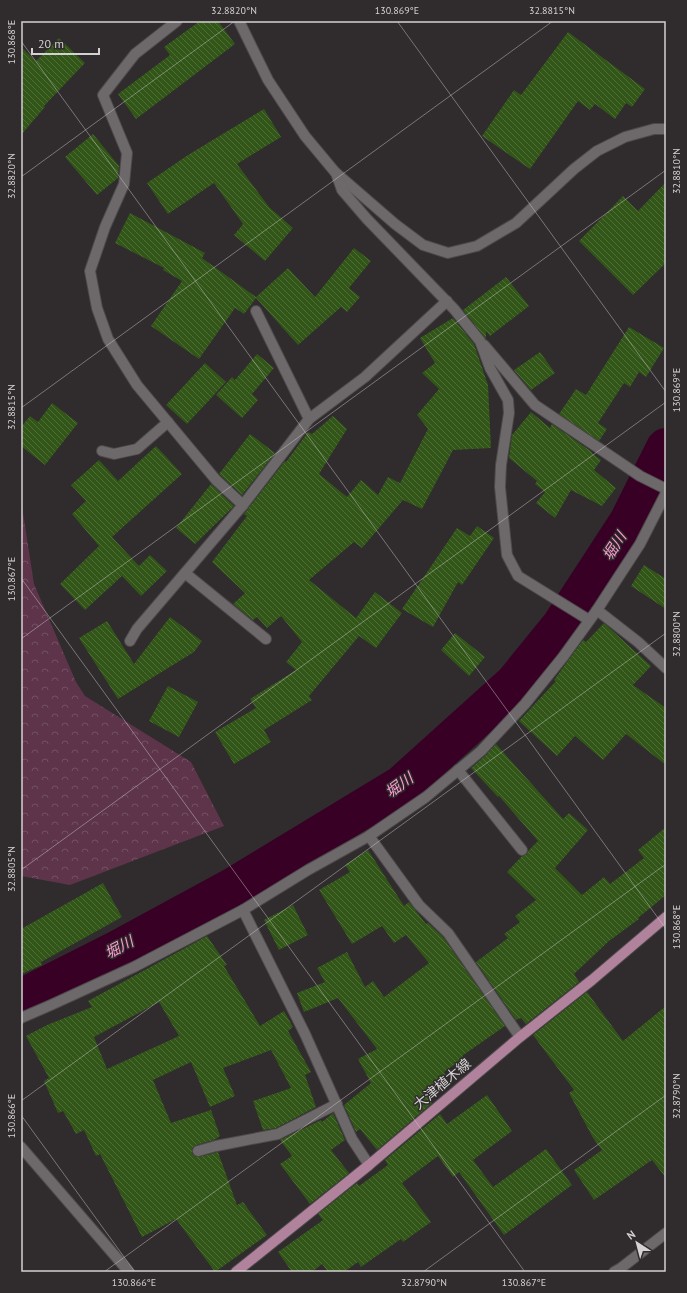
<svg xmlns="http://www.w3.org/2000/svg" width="687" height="1293" font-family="'PT Sans','Noto Sans JP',sans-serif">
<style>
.forest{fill:url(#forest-crowns)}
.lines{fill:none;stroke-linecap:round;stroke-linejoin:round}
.river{stroke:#370024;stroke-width:40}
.building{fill:url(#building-back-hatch);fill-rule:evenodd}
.minor-casing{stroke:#4d494b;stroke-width:12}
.major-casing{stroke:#4d494b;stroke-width:12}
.minor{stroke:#6d686a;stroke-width:10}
.major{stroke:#b1829b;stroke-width:10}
.ticks{fill:none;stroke:#d4d1d2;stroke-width:1;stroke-opacity:0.45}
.labels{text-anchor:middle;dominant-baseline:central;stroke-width:3;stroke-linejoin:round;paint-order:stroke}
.street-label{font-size:14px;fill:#d4d1d2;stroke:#302b2d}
.water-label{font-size:15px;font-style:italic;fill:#fc9cd0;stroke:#302b2d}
.neatline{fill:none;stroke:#d4d1d2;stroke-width:1.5}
.ticks-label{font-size:10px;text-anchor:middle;fill:#d4d1d2}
</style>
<defs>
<pattern id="forest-crowns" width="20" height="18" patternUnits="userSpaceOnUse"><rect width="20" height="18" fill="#5d344a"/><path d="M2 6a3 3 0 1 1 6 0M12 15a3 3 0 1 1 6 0" fill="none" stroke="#735063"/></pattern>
<pattern id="building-back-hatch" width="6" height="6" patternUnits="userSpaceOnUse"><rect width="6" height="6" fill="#315618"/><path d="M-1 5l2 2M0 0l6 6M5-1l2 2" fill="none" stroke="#4e6d39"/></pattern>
</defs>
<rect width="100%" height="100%" fill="#302b2d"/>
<polygon class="forest" points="21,500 34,584 76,682 85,696 191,762 224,826 70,885 21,876"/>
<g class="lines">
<polyline class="river" points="21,999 118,950 234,887 402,785 515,683 562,625 629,522 666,448"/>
</g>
<g class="building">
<polygon points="200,21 218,21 235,44 136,119 118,94 170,55 164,47"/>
<polygon points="568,32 645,89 632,107 626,103 615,119 595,104 590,110 578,101 530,169 482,136 514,90 521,95"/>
<polygon points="59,38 85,63 44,106 45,107 21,135 21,47 36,61"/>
<polygon points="264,109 281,137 237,164 269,207 293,228 265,261 234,235 243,224 214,183 168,214 147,183 188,155"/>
<polygon points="93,134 119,166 118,178 97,195 65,157"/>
<polygon points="666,182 666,263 633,295 579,241 623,196 638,211"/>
<polygon points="130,213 205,253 202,258 256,297 288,268 315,297 354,248 371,261 349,288 360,297 347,312 341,307 298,345 256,298 244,314 235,308 199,359 151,326 182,281 163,270 164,268 115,243"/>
<polygon points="506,277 529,306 490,336 486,331 486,339 463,310"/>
<polygon points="453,318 474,344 488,385 491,448 453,450 422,509 403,500 362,548 354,542 309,580 356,618 375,592 402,613 376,648 359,636 309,696 312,700 264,730 271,742 234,764 215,732 256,708 250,699 296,670 286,662 302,642 281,616 267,628 257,617 253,620 233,604 245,593 212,562 247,516 244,514 285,461 286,462 308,432 312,434 333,416 347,429 319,474 347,497 361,480 378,495 388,477 400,483 428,429 417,415 439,389 422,373 435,363 420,338"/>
<polygon points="629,327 664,348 646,377 639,372 630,387 624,383 598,423 607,429 599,441 559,414 576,389 586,395"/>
<polygon points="540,352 555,373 531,390 514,370"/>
<polygon points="257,354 274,368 252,394 258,400 242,418 216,395 232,377 235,380"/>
<polygon points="205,363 226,382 187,424 166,405"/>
<polygon points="52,403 78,423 45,465 21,446 21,427 30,416 38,422"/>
<polygon points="531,412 550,428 552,424 592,452 592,453 601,460 594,470 616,488 602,506 571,490 555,518 536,503 545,492 535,484 537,481 509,458 512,435"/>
<polygon points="250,434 275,453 242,495 219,474"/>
<polygon points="156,446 182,474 112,537 139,566 150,555 167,571 141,596 122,576 85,610 60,584 99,546 72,514 86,501 71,485 99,460 118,481"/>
<polygon points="211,484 234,506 195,544 176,528"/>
<polygon points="477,526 494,538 462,585 458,582 433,627 402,609 457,528 470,536"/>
<polygon points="644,565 666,579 666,609 631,586"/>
<polygon points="170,617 202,641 194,652 118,699 79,638 107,621 134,664"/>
<polygon points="604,623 651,666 633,685 666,708 666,765 626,734 603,760 575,736 557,756 519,721 556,681 554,680 583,640 586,642"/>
<polygon points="455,633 485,657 469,676 441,650"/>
<polygon points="168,686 198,702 179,737 149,721"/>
<polygon points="496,744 563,819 569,813 588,830 555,868 582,895 604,877 610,884 644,858 638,850 666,827 666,895 638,918 639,919 609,941 574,974 579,982 526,1024 521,1018 516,1020 476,962 508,938 504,934 520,922 515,916 536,900 507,872 522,856 526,855 528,851 538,841 499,796 498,797 471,768 485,756"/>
<polygon points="368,850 404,906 409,902 426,924 428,923 443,937 505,1026 462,1056 464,1058 444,1072 448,1078 425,1094 432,1103 377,1150 360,1129 356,1132 344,1105 371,1083 358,1059 377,1049 338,998 304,1012 297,993 325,982 317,968 347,952 365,987 373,981 384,997 429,963 406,935 394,943 382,926 352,944 319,890 350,872 345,865"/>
<polygon points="103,883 122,917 41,962 42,965 21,974 21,929"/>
<polygon points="293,905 308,935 279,950 264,920"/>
<path d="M207,936L227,965L224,966L260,1026L284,1011L293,1027L288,1031L311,1072L305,1075L316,1107L276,1128L263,1130L253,1101L291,1088L271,1050L223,1068L235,1096L210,1107L191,1062L153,1080L171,1123L211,1110L220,1136L214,1140L196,1145L192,1149V1153L196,1157H199L218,1152L237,1205L243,1202L267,1235L215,1272L176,1219L142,1237L100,1154L96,1156L84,1130L76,1134L63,1111L58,1113L44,1081L49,1078L26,1036L47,1025L92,1007L88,1001ZM159,1002L179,1036L107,1069L94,1037Z"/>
<polygon points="587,992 623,1041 666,1006 666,1178 652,1160 594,1200 574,1170 602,1150 593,1138 569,1093 574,1090 533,1035"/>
<polygon points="487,1095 512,1131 473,1160 493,1187 546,1149 572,1185 504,1235 459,1172 453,1177 438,1156 402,1183 431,1222 403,1242 401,1239 361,1267 358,1262 344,1272 328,1272 322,1264 312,1272 292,1272 278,1252 323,1220 318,1214 357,1183 359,1186 388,1165 385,1160 440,1114 447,1124"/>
<polygon points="333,1113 345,1140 331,1150 349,1173 310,1204 280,1164 292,1156 280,1140 321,1120 322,1122"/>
</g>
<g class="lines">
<defs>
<g id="minor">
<polyline points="177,21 135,54 103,95 127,153 124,184 105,227 90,271 97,308 108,339 137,385 216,480 243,505"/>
<polyline points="239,21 268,80 305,136 335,172 395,224 423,245 448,253 477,246 516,223 574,169 597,151 625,137 654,129 666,129"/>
<polyline points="336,173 342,190 367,219 454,309 480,341 490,368 508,400 509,413 501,465 500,487 507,555 518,576 589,620"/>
<polyline points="256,311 309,419"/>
<polyline points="484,345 535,405 640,476 666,489"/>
<polyline points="102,451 114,454 137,449 168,422"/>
<polyline points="185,573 266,639"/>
<polyline points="597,610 638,642 666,668"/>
<polyline points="130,641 137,629 243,505 309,419 365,377 447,301"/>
<polyline points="458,770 522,850"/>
<polyline points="369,836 419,905 448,933 520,1037"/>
<polyline points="21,1018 51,1005 134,967 243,910"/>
<polyline points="21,1147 129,1272"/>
<polyline points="198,1151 216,1146 278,1134 337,1104"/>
<polyline points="369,1165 352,1139 305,1034 243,910 308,870 369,836 426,797 481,751 525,704 563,657 597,610 640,544 666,493"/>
<polyline points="614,1272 621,1268 666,1233"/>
</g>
<polyline id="major" points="236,1272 369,1165 520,1037 592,980 666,917"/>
</defs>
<use href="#minor" class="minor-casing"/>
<use href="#major" class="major-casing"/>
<use href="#minor" class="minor"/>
<use href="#major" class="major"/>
</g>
<path class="ticks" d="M397,21L666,392M21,41L666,929M21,177L235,21M21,408L553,21M21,578L525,1272M21,639L666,170M21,870L666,402M21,1101L666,633M21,1115L135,1272M104,1272L666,864M423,1272L666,1095"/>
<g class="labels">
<g class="street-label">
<text transform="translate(442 1084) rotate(-40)">大津植木線</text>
</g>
<g class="water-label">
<text transform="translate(614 546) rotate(-57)">堀川</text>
<text transform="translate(399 785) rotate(-36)">堀川</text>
<text transform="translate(119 947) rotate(-28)">堀川</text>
</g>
</g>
<rect width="687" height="1293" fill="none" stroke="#302b2d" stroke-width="44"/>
<g transform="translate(637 1243) rotate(324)" stroke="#302b2d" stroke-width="3" paint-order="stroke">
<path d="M0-3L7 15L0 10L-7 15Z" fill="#d4d1d2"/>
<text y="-6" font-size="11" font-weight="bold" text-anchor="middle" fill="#d4d1d2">N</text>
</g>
<path d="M32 48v6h67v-6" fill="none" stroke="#d4d1d2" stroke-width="2"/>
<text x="38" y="48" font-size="12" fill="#d4d1d2" stroke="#302b2d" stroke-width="3" paint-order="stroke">20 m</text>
<rect x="22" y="22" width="643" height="1249" class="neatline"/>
<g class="ticks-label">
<text x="234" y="14">32.8820°N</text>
<text x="397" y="14">130.869°E</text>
<text x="552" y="14">32.8815°N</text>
<text transform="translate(11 42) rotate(-90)" y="4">130.868°E</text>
<text transform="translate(676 171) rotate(-90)" y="4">32.8810°N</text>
<text transform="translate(11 176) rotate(-90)" y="4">32.8820°N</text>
<text transform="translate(676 390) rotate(-90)" y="4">130.869°E</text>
<text transform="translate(11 407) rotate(-90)" y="4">32.8815°N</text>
<text transform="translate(11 579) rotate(-90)" y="4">130.867°E</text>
<text transform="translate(676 634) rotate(-90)" y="4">32.8800°N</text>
<text transform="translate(11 869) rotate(-90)" y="4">32.8805°N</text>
<text transform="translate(676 927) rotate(-90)" y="4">130.868°E</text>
<text transform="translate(676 1096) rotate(-90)" y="4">32.8790°N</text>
<text transform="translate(11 1116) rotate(-90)" y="4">130.866°E</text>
<text x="134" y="1286">130.866°E</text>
<text x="424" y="1286">32.8790°N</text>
<text x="524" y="1286">130.867°E</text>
</g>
</svg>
